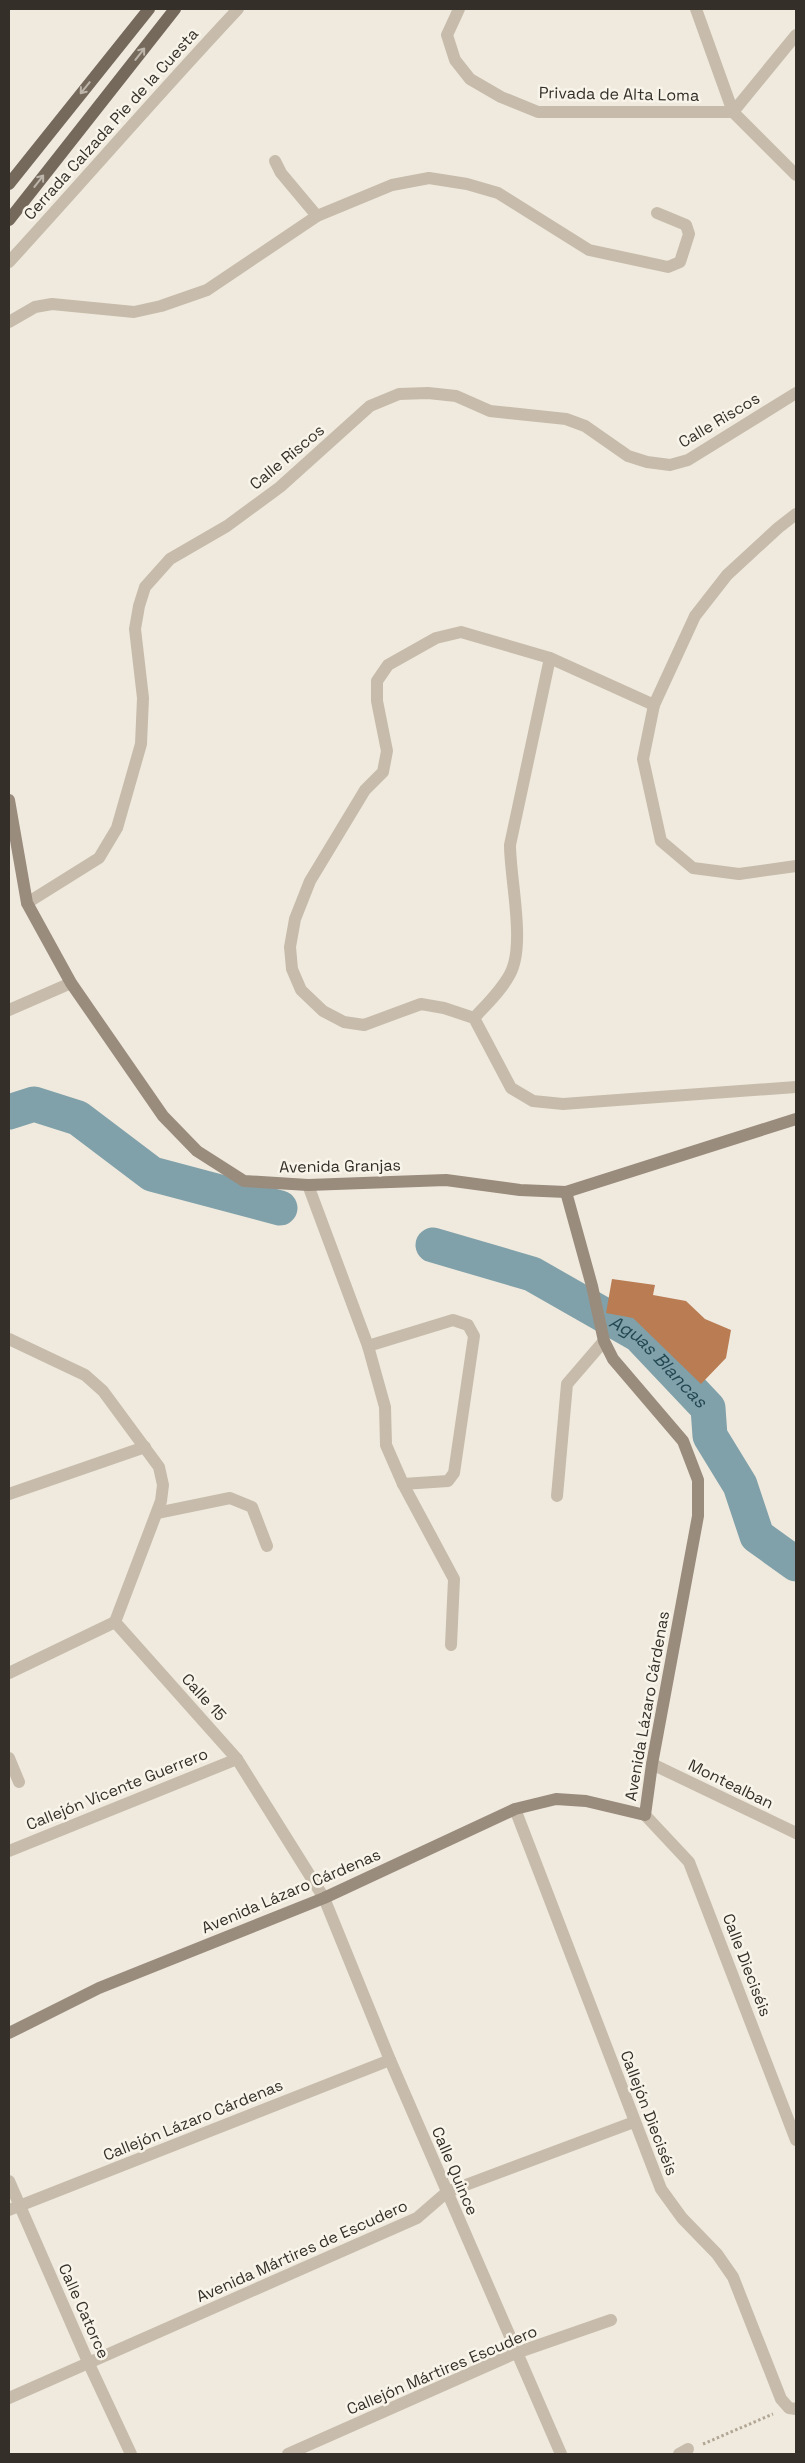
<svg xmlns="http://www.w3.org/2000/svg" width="805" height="2463" font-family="'Space Grotesk',sans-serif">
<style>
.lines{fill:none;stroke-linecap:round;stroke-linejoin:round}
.river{stroke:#80a1aa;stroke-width:35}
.building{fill:#b97c53}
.path{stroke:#b2a695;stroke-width:3;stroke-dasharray:2.5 2.5;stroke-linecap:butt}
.street{stroke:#c7bcab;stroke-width:12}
.secondary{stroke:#9a8c7d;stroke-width:12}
.primary{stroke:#75695c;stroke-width:12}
.oneway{stroke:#bdb5aa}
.labels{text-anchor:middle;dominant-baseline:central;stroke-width:5;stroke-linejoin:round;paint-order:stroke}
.street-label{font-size:16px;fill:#352f29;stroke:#f8f4ea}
.water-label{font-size:18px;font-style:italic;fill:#234852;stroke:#f8f4ea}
</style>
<rect width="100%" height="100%" fill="#f0eade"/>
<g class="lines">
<g class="river">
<polyline points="9,1112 34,1104 78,1118 152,1174 280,1208"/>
<path id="s1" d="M433,1245L532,1274L639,1335L708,1408L710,1436L740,1485L757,1536L796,1564"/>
</g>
</g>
<polygon class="building" points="612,1279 655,1285 653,1295 686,1301 705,1319 731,1330 726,1358 701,1384 633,1318 606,1313"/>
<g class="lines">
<polyline class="path" points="703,2444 773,2414"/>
<g class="street">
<polyline points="459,9 447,35 455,60 470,79 501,97 538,112 733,112 796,35"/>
<polyline points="696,9 733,112 796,175"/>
<polyline points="275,161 281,173 317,216"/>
<path d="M9,262C86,178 160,92 238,9"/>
<polyline points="9,322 35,307 52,304 134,312 161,306 207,290 317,216 392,185 429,178 467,184 498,193 589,250 668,267 680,262 689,234 686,225 657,213"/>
<polyline points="796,514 778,528 727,575 695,616 654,705 643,759 661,841 693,868 739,874 796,866"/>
<polyline points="654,705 550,658 461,632 436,638 388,665 377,681 377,701 387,751 383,772 365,790 310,881 295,919 290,947 292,969 301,990 323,1011 344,1022 364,1025 421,1004 444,1008 474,1018 511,1088 533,1101 563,1104 796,1087"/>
<polyline points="27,903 99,858 117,828 141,744 143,698 135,629 139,606 145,587 170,559 227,526 280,487 370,406 399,394 428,393 456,396 490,411 566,419 585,426 628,456 647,462 670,465 688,460 796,393"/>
<polyline points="9,1010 71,983"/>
<path d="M474,1018C487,1004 501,991 510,974C526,945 510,879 510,845L550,658"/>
<polyline points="308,1185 368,1346 385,1407 386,1445 403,1484 454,1579 451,1645"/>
<polyline points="9,1339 85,1375 103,1391 159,1467 163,1485 161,1501 115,1622 237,1759 324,1898 390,2060 561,2454"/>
<polyline points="368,1346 453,1320 468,1325 474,1336 454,1473 448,1481 403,1484"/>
<polyline points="9,1494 145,1447"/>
<polyline points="557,1496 567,1384 604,1341"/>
<polyline points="157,1513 230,1498 252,1507 267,1546"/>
<polyline points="9,1673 115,1622"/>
<polyline points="9,1758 19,1782"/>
<polyline points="652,1764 796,1833"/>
<polyline points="515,1809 661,2189 682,2218 717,2254 733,2277 781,2399 789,2408 796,2409"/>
<polyline points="645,1815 689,1862 796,2140"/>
<polyline points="9,1851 237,1759"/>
<polyline points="9,2181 89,2364 131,2454"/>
<polyline points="9,2210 390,2060"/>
<polyline points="9,2398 417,2218 447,2192 634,2122"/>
<polyline points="288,2454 516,2353 611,2320"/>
<polyline points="679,2454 688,2449"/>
</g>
<g class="secondary">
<polyline points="9,800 27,903 71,983 163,1116 197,1151 244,1181 308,1185 446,1180 520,1190 566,1192 796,1119"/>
<polyline points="9,2033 99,1988 324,1898 515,1809 556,1799 586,1801 645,1815 652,1764 698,1516 698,1480 683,1441 613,1359 604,1341 592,1286 566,1192"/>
</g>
<g class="primary">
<polyline points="9,184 149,9"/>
<polyline points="9,220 175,9"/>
</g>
</g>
<defs><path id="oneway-shaft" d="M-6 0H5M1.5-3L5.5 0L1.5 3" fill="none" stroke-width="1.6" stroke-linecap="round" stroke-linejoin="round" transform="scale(1.25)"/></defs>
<g class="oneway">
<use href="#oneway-shaft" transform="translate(140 54) rotate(-52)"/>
<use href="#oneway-shaft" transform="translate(85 88) rotate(129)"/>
<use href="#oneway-shaft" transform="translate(39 181) rotate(-52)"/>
</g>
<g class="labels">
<g class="street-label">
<text transform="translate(619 94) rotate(1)">Privada de Alta Loma</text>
<text transform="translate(111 124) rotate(-48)">Cerrada Calzada Pie de la Cuesta</text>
<text transform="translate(719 420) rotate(-31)">Calle Riscos</text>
<text transform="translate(287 457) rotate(-40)">Calle Riscos</text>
<text transform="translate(340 1166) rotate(-1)">Avenida Granjas</text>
<text transform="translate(204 1697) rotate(48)">Calle 15</text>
<text transform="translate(647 1706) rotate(-80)">Avenida Lázaro Cárdenas</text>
<text transform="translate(731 1784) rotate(26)">Montealban</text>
<text transform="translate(117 1789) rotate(-22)">Callejón Vicente Guerrero</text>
<text transform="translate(291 1891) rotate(-23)">Avenida Lázaro Cárdenas</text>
<text transform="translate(747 1965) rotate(69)">Calle Dieciséis</text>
<text transform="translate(649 2113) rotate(69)">Callejón Dieciséis</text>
<text transform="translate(193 2120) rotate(-22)">Callejón Lázaro Cárdenas</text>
<text transform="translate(455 2171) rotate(67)">Calle Quince</text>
<text transform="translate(302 2251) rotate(-24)">Avenida Mártires de Escudero</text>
<text transform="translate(84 2311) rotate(66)">Calle Catorce</text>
<text transform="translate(442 2370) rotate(-23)">Callejón Mártires Escudero</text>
</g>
<g class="water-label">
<text stroke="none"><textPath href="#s1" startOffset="258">Aguas Blancas</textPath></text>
</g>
</g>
<rect width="805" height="2463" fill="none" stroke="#352f29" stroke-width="20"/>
</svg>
